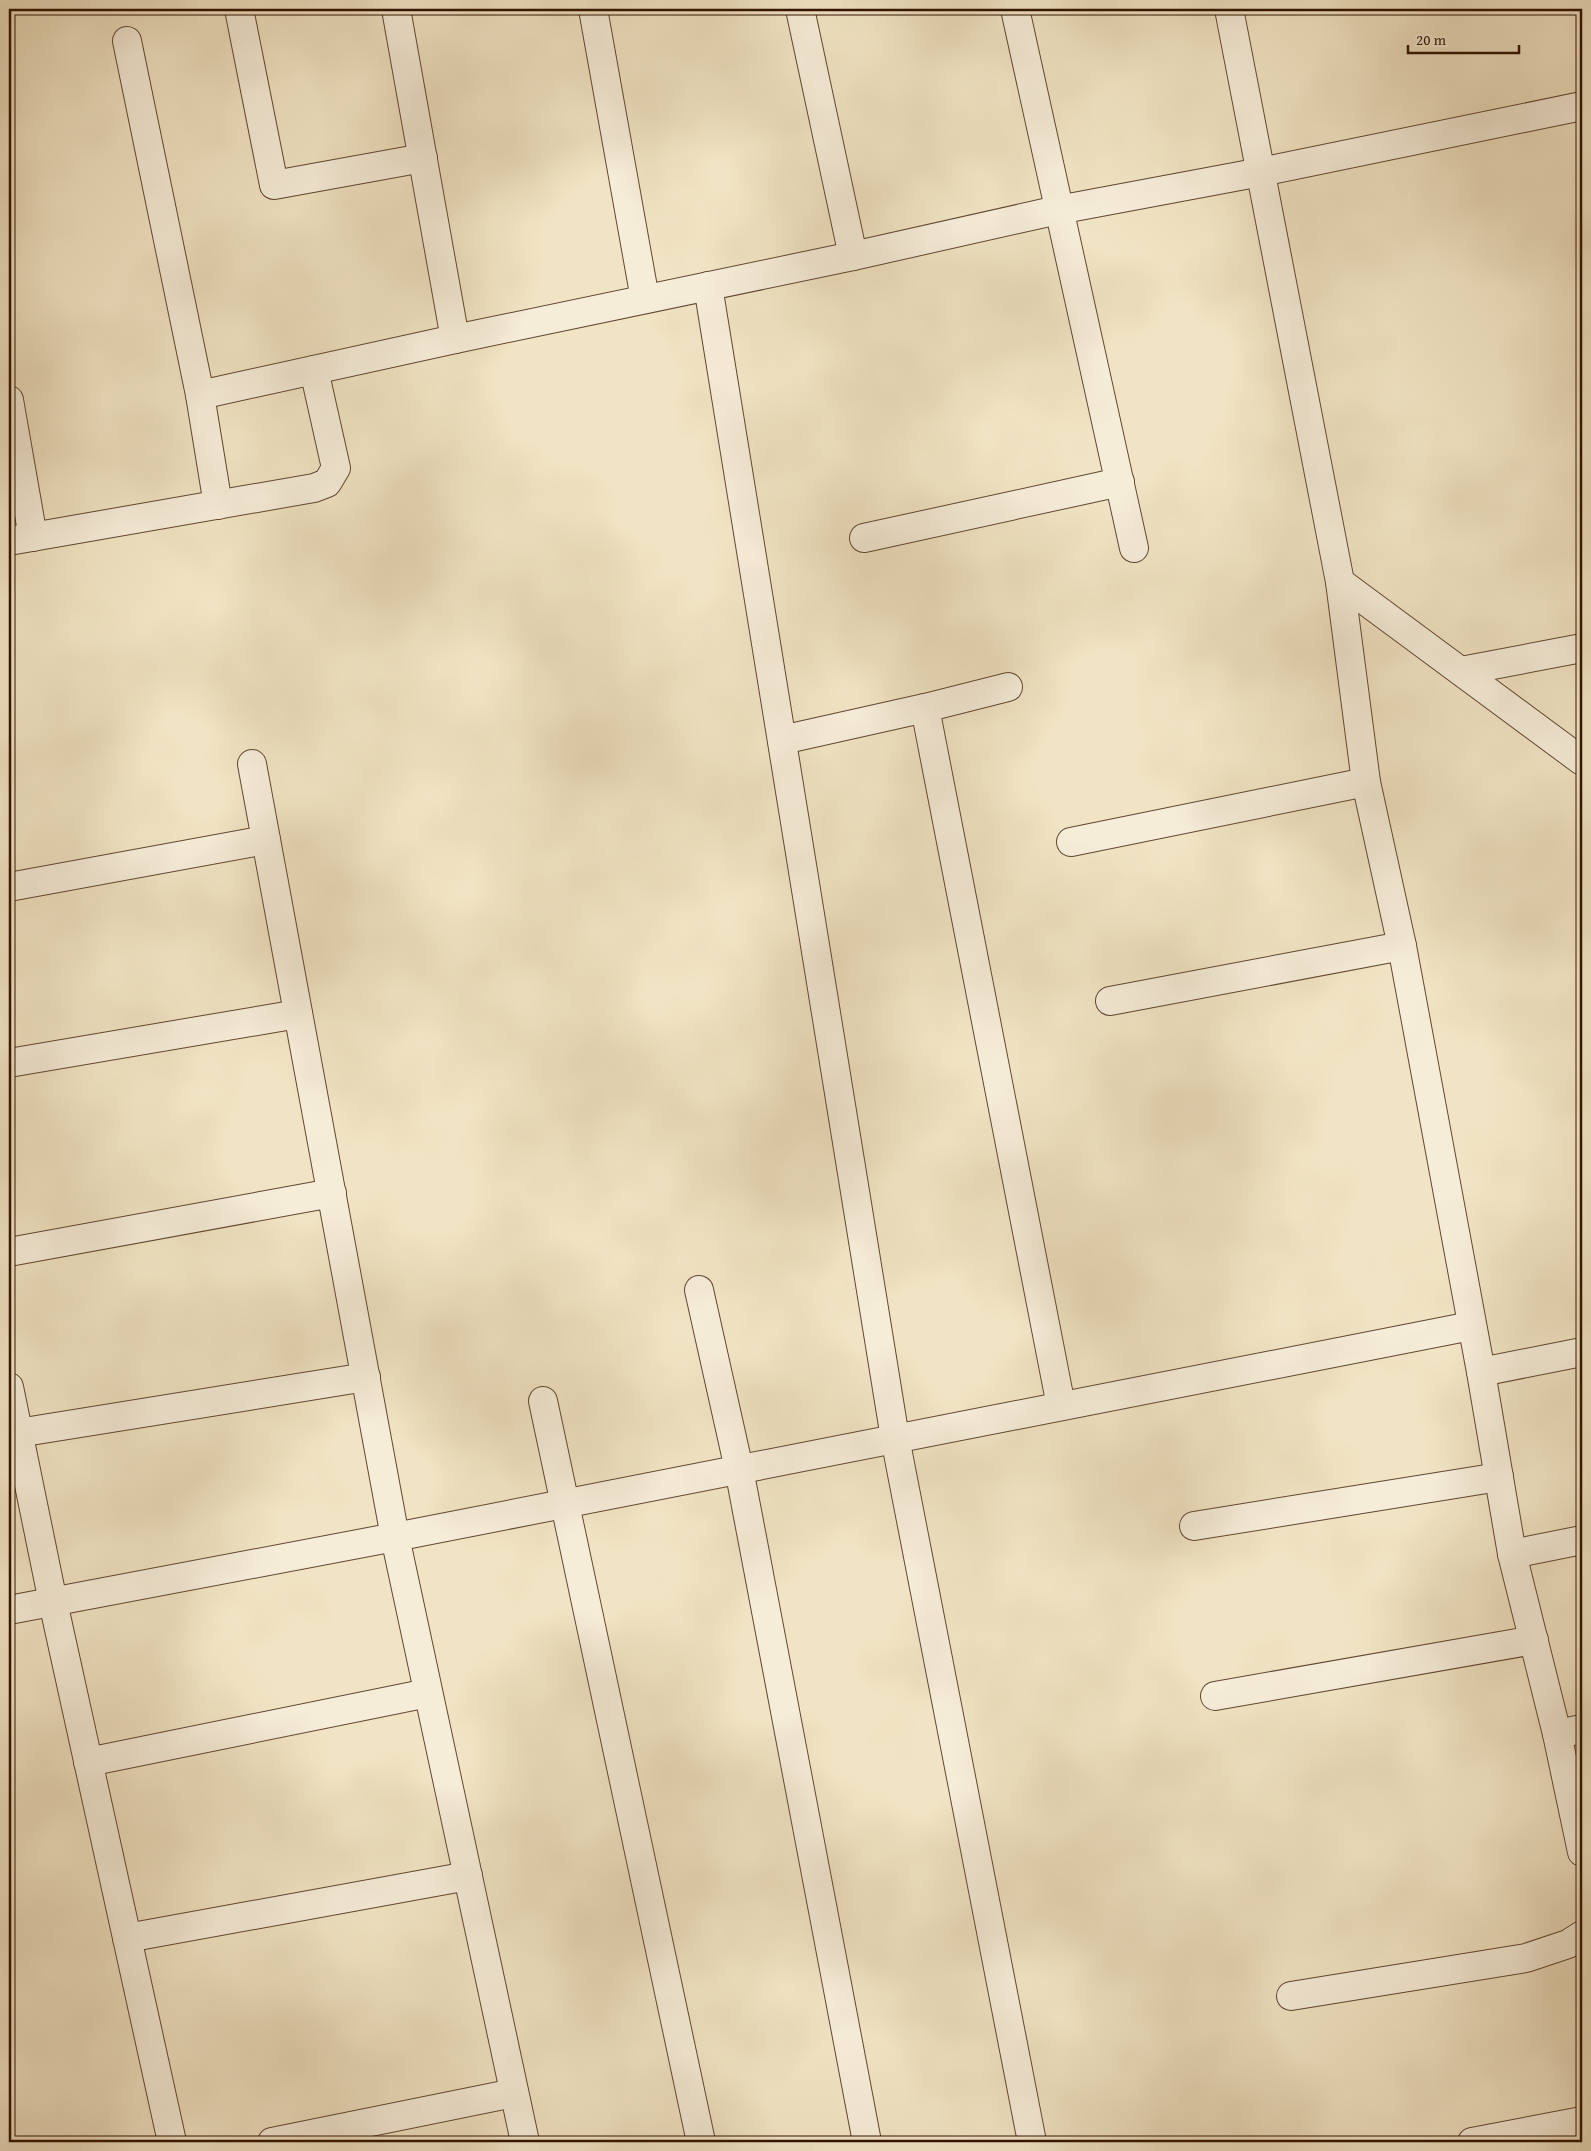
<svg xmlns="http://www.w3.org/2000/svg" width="1591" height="2151" font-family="'Gentium Book Plus',serif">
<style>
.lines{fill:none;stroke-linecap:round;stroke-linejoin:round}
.minor-casing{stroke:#614731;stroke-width:30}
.minor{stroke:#f6edd9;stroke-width:28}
</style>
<rect width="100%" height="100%" fill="#f1e4c4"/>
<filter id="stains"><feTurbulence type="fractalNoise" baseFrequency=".004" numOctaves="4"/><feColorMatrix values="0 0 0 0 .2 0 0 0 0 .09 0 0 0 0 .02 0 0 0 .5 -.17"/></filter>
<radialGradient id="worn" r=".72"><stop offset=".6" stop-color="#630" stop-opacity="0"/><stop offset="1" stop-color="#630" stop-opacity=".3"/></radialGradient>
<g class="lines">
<defs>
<g id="minor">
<polyline points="239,9 274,185 423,158"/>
<polyline points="396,9 455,339"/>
<polyline points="593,9 645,299"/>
<polyline points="800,9 853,256"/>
<polyline points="1015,9 1134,548"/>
<polyline points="1229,9 1340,582 1366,782 1402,946 1481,1372 1512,1554 1557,1734 1582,1852"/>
<polyline points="127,41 200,395 218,505"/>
<polyline points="708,286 895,1438 1032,2142"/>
<polyline points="200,395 455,339 853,256 1058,210 1261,172 1582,106"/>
<polyline points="9,400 33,537"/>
<polyline points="864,538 1120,482"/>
<polyline points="9,541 314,488 327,483 336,468 314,370"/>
<polyline points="1340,582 1582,761"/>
<polyline points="1461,671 1582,648"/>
<polyline points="925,708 1061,1406"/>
<polyline points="782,740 925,708 1008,687"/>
<polyline points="252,764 395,1537 525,2142"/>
<polyline points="1071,842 1366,782"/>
<polyline points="9,887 266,840"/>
<polyline points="1110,1001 1402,946"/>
<polyline points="9,1063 298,1014"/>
<polyline points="9,1252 332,1193"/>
<polyline points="699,1290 739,1469 867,2142"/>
<polyline points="1481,1372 1582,1352"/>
<polyline points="9,1387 53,1602 172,2142"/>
<polyline points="543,1401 701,2142"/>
<polyline points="18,1433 366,1377"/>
<polyline points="1194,1526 1499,1477"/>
<polyline points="1512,1554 1582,1540"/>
<polyline points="9,1610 395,1537 1471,1326"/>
<polyline points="1215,1696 1534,1640"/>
<polyline points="1557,1734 1582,1729"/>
<polyline points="88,1762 428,1693"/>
<polyline points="127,1938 468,1876"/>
<polyline points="1291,1996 1526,1958 1568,1944 1582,1935"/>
<polyline points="272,2142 514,2093"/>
<polyline points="1472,2142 1582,2121"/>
</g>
</defs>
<use href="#minor" class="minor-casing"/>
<use href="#minor" class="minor"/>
</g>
<rect width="1591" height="2151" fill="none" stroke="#f1e4c4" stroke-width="30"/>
<rect x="10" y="10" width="1571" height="2131" fill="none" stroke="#311300" stroke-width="2.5"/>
<rect x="15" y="15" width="1561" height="2121" fill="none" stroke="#311300"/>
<path d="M1408 45v8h111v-8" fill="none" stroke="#311300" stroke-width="2.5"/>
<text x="1416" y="45" font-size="15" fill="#311300" stroke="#f6edd9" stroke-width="4" paint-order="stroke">20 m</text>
<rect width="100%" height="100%" filter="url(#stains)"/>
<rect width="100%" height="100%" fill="url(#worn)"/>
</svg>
